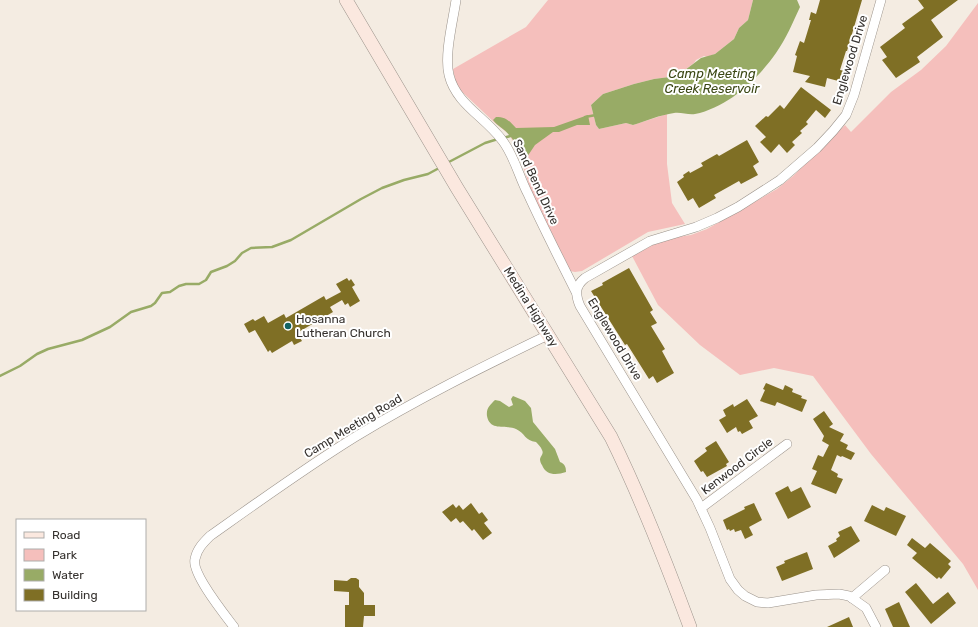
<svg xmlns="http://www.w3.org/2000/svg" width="978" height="627" font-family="Rubik,sans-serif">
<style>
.green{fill:#f5bfbc}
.water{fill:#98ab66}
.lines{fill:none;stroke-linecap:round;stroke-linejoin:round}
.stream{stroke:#98ab66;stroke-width:2.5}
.building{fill:#7f6f25}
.minor-casing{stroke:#9b938b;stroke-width:10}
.secondary-casing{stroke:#9b938b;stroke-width:14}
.minor{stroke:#fff;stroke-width:9}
.secondary{stroke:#fbe8df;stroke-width:13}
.poi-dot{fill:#126363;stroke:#fff;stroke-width:1.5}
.labels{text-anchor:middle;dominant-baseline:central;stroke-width:4;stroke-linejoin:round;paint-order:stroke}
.street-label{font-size:12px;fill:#35312e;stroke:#fff}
.poi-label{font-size:12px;fill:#35312e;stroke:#fff;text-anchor:start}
.water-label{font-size:13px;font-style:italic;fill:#3b4714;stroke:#fff}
</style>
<rect width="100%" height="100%" fill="#f4ece2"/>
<g class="green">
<polygon points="548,0 753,0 748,20 739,28 734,39 715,54 707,57 704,56 696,60 694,63 677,76 654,79 634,84 603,94 591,105 596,125 599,129 626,123 633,125 667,114 667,164 672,203 685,224 648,232 582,271 575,272 570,271 531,191 518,151 509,134 495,123 459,89 456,84 453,69 526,27"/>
<polygon points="978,3 978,590 963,564 871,454 813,376 774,368 740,375 700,345 658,305 632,256 664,239 691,235 707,229 777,189 793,176 845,125 851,132 891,92 921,70 946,46"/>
</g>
<g class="water">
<path d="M753,0H797L800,7C793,22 786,39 776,53C757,80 728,107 695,114C688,115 681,112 674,113C660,115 646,121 633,125L626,123L599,129L596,125L591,105L603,94L634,84L654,79L677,76L701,58L715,54L734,39L739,28L748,20Z"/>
<path d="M588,115L590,125H577L559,132H553L535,145L525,160L521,161C519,153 515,140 509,135C505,129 497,126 493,120L496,117C507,117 510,122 516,128L554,127Z"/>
<path d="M513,396L525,401L531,408L533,422L555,449L560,462C565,464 566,467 566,472C557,475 546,476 542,465C541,464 540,461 540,459C541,455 544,454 542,450C541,447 538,444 536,442C525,441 525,433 516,429C506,424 490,432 487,416C486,408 490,405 495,400L500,401L509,407L513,405L511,399Z"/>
</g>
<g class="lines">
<g class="stream">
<polyline points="585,117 596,115"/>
<polyline points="503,138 514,135"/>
<polyline points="447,163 485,143 498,139"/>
<polyline points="0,376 20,366 37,354 48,349 82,340 110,327 131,312 151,306 155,303 162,293 170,292 179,286 186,284 199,284 206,280 211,272 227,266 235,261 242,253 251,248 272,247 291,240 361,199 382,188 404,180 428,174 441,167"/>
</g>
</g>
<g class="building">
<polygon points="820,0 862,0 847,51 846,51 840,70 845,71 842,82 827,78 825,87 805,82 810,76 793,72 797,56 795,55 800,41 804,43 811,20 809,20 811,12 816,14"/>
<polygon points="918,0 958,0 931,20 943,37 917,57 920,62 896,78 882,60 887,57 880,47 905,28 902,24 924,8"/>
<polygon points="801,87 831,110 825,118 816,110 806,122 808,124 800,131 802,133 792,142 795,145 787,153 779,144 771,153 760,142 766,137 755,126 766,116 768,117 780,105 784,109"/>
<polygon points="747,140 759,162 753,166 758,175 741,184 739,181 714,195 716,198 699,208 693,198 688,201 677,182 684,177 683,175 689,171 690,173 703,166 701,163 717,154 719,156"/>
<polygon points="629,268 653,310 650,312 657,323 651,326 665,349 662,351 674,373 657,383 653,376 649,379 627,344 625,345 591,291 603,285 602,283"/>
<polygon points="347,278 349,281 351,279 355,285 352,287 360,301 350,307 348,303 345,305 342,300 330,307 333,312 297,333 302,341 294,345 292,341 272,353 270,350 268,352 255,330 249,333 244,324 253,319 255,321 264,316 268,323 284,314 286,318 324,296 326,300 341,292 336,284"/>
<polygon points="766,383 783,390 785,385 793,389 792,392 802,396 801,398 807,400 802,412 777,402 775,406 760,401 765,390 763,389"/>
<polygon points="747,399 758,416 749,421 753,428 742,434 740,431 738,432 736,427 727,433 719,420 726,416 723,410 733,404 734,407"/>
<polygon points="824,411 833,424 829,427 844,434 840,441 848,445 846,449 855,453 851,460 842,456 841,457 837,455 831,470 838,474 837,477 843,479 836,494 811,484 817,471 812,469 818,455 823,457 829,445 822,441 824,436 813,419"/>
<polygon points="716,441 729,462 726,464 727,466 707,477 703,471 701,472 694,461 707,451 705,448"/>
<polygon points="788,486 791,492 801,487 811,507 788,519 775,493"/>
<polygon points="471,503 479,514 482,512 488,520 484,523 492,533 483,540 474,529 472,531 463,521 460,523 456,518 451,522 442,512 453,504 456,508 459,505 463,510"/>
<polygon points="754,503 762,520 749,527 753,535 745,539 741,530 735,532 734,529 730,531 729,529 727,530 723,520 745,509 744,507"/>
<polygon points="872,505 884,511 886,507 906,516 896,536 864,521"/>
<polygon points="851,526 860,541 834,558 828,546 837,541 836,539 840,536 838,532"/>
<polygon points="912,538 925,548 930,543 951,561 948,564 951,567 941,579 939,577 937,579 912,558 917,553 907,545"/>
<polygon points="807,552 813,569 782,581 776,567 785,563 784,561"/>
<polygon points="351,578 356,578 359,580 359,587 364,593 364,605 375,605 375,616 364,616 363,627 345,627 345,605 349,605 349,592 334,591 334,580 347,581"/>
<polygon points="916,583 933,604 948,592 956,603 931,624 905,592"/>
<polygon points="899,602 910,627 893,627 885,609"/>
<polygon points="849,617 853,627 827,627"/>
</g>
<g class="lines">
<defs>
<g id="minor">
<path d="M456,0C453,21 444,55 449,75C456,104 485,117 502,140C514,155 519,177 528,194C543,227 560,260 576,292"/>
<polyline points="701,508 787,444"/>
<polyline points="852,598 885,570"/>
<path d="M234,627C225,615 191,573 195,559C197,549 203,543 210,536C258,502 305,468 355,437C417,399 482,367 548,335"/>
<path d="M876,627L866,608L849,596L839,594L816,595L768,603L757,602L745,596L738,590L730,579L710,528L697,500L580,306C575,294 575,286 585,278L650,241L696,227L717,218L738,207L780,180L817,148L833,131L846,115L854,95L881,0"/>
</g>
<path id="secondary" d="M346,0L457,188L611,437C642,500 666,562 690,627"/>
</defs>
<use href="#minor" class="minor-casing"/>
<use href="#secondary" class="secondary-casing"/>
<use href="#minor" class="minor"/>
<use href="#secondary" class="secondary"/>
</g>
<circle class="poi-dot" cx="288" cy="326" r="4"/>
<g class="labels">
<g class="street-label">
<text transform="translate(850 60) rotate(-73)">Englewood Drive</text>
<text transform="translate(536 182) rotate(65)">Sand Bend Drive</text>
<text transform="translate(531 307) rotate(58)">Medina Highway</text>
<text transform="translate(615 339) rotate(59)">Englewood Drive</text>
<text transform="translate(353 426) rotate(-31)">Camp Meeting Road</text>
<text transform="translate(737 466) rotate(-37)">Kenwood Circle</text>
</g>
<g class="poi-label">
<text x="296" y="319">Hosanna<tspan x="296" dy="14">Lutheran Church</tspan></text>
</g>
<g class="water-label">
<text x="712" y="73">Camp Meeting<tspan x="712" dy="15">Creek Reservoir</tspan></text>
</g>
</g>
<rect x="16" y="519" width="130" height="92" fill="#ffffff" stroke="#aeadab"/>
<rect x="24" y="532" width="20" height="6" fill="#fbe8df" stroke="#aeadab"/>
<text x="52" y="539" font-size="12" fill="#35312e">Road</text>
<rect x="24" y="549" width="20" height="12" fill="#f5bfbc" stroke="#aeadab"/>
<text x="52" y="559" font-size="12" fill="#35312e">Park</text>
<rect x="24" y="569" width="20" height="12" fill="#98ab66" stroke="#aeadab"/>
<text x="52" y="579" font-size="12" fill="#35312e">Water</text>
<rect x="24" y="589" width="20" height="12" fill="#7f6f25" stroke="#aeadab"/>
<text x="52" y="599" font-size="12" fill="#35312e">Building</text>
</svg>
